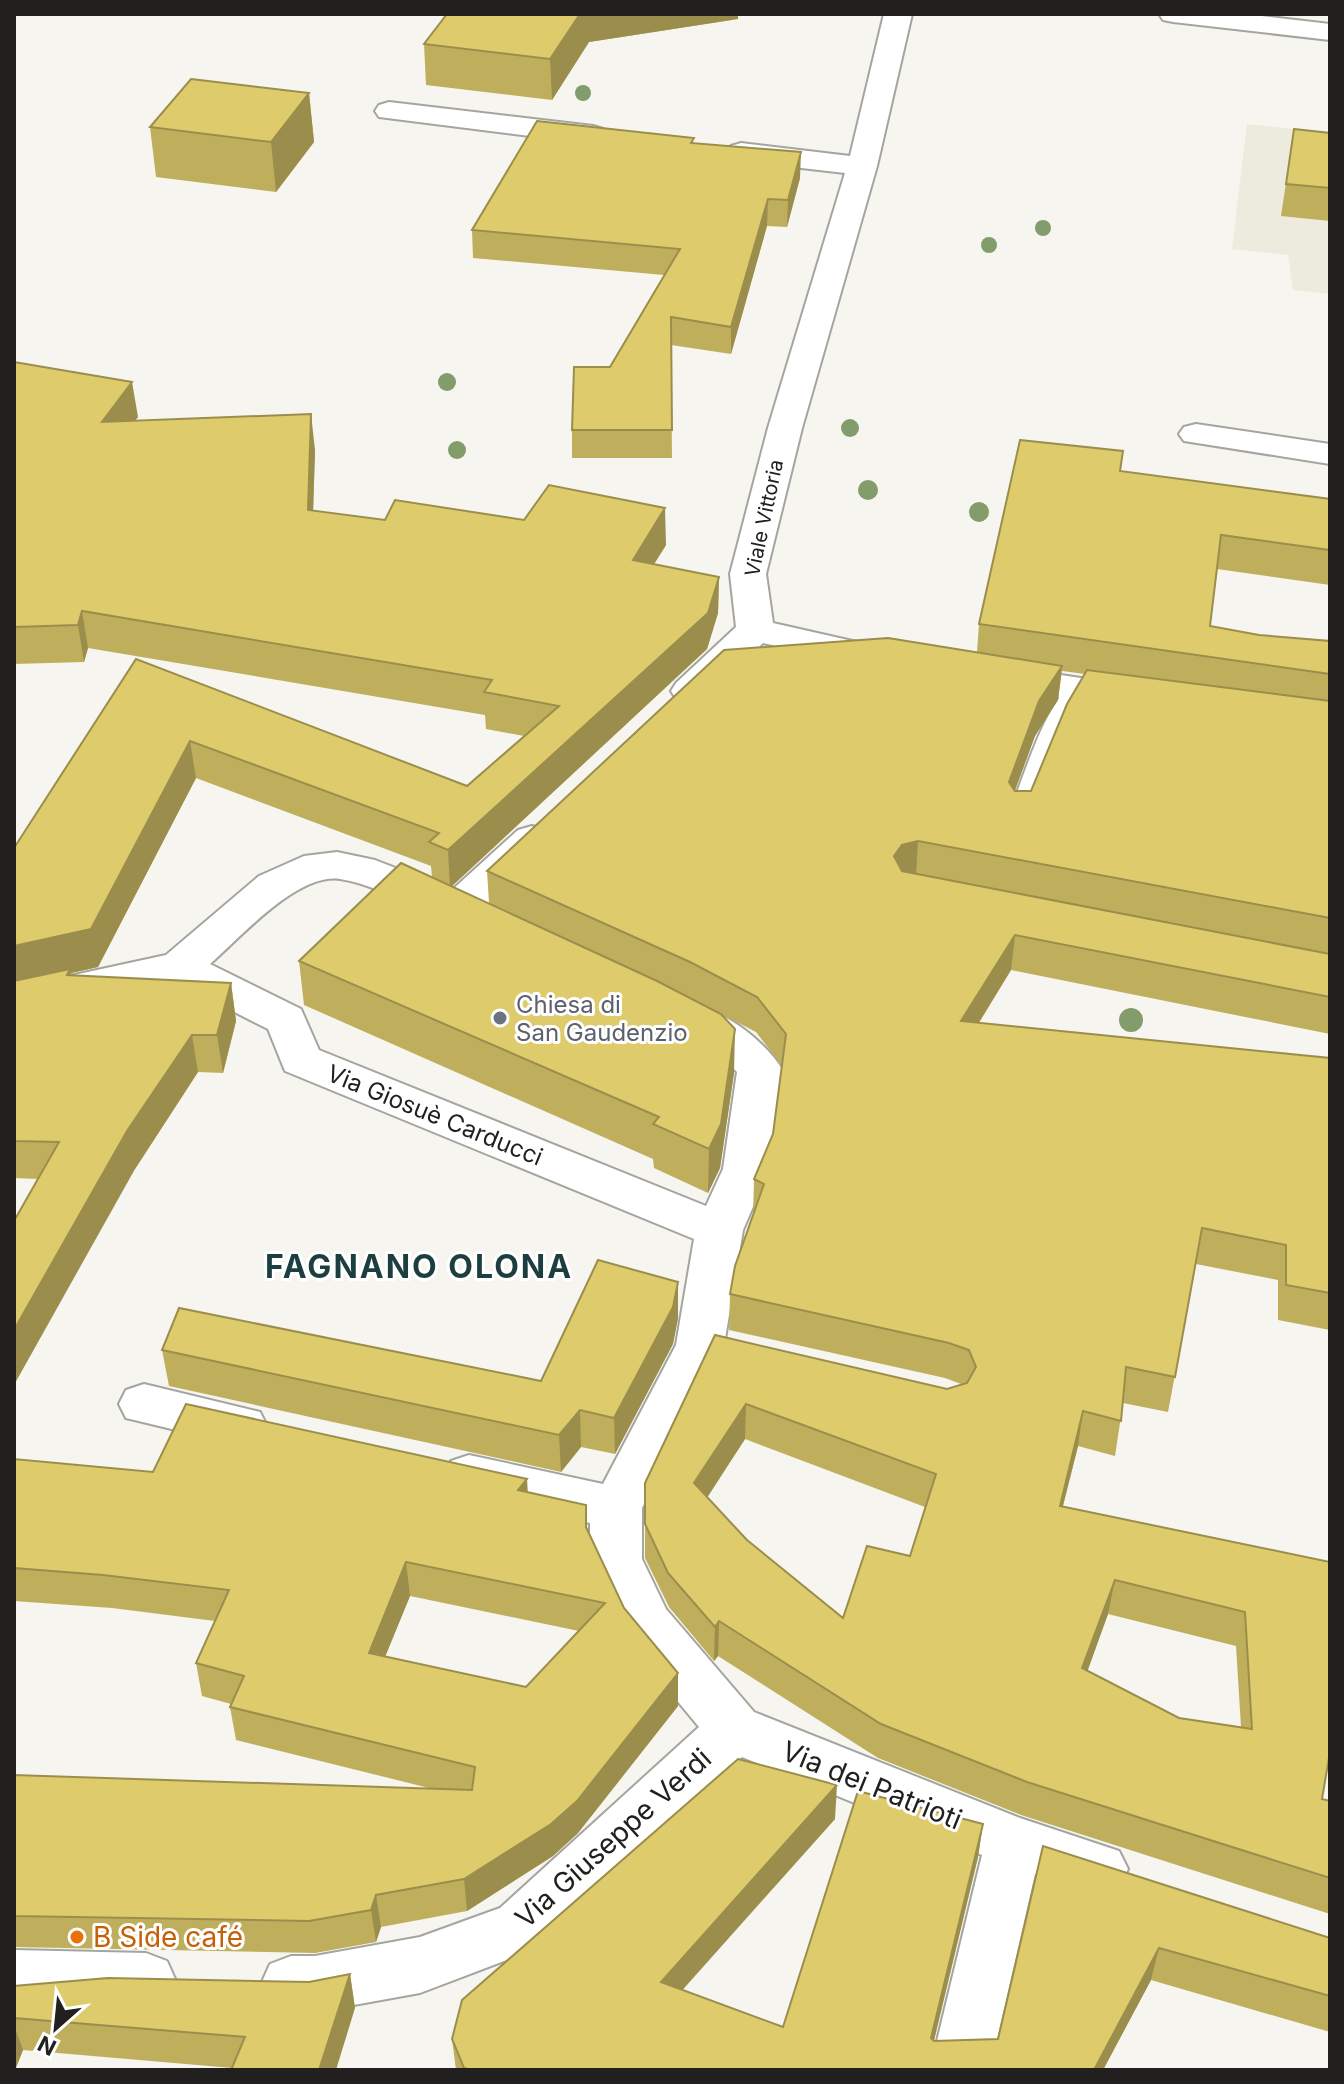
<svg xmlns="http://www.w3.org/2000/svg" width="1344" height="2084" font-family="Inter,sans-serif">
<style>
.built{fill:#edebde}
.lines{fill:none;stroke-linecap:round;stroke-linejoin:round}
.service-casing{stroke:#a5a5a0;stroke-width:4}
.minor-casing{stroke:#a5a5a0;stroke-width:4}
.tertiary-casing{stroke:#a5a5a0;stroke-width:4}
.service{fill:#fff;fill-rule:evenodd}
.minor{fill:#fff;fill-rule:evenodd}
.tertiary{fill:#fff;fill-rule:evenodd}
.tree{fill:#829c6c}
.wall{fill:#bfaf5d;fill-rule:evenodd}
.shaded-wall{fill:#9b8e4c}
.building{fill:#decb6c;stroke:#9b8e4c;stroke-width:2;fill-rule:evenodd}
.worship-dot{fill:#6b7280;stroke:#fff;stroke-width:3}
.food-dot{fill:#e8710a;stroke:#fff;stroke-width:3}
.labels{text-anchor:middle;dominant-baseline:central;stroke-width:6;stroke-linejoin:round;paint-order:stroke}
.far-street-label{font-size:20px;fill:#21201f;stroke:#fff}
.worship-label{font-size:24px;fill:#5b616d;stroke:#fff;text-anchor:start}
.street-label{font-size:24px;fill:#21201f;stroke:#fff}
.near-street-label{font-size:28px;fill:#21201f;stroke:#fff}
.near-food-label{font-size:28px;fill:#c56008;stroke:#fff;text-anchor:start}
.district-label{font-size:32px;font-weight:bold;letter-spacing:2px;fill:#1c3e3e;stroke:#fff}
</style>
<rect width="100%" height="100%" fill="#f6f5f0"/>
<polygon class="built" points="1247,124 1330,133 1330,294 1293,290 1288,255 1232,249"/>
<g class="lines">
<defs>
<path id="service" d="M1074,685L1084,691L1060,737L1030,818L1027,823H1011L1008,818C1018,792 1049,691 1074,685Z"/>
<g id="minor">
<path d="M884,14H912L877,166L802,428L766,574L773,623L879,647L885,655L879,663L866,666L763,643C739,665 711,708 676,699L671,691L676,683L736,627L730,574L768,428L845,173L741,161L731,158L726,152L731,146L741,143L850,156Z"/>
<polygon points="389,102 593,126 603,129 608,135 603,141 593,144 379,117 375,111 379,105"/>
<polygon points="1196,424 1330,444 1330,464 1184,441 1179,434 1184,427"/>
<polygon points="1001,666 1134,686 1148,690 1153,698 1148,706 1134,710 988,685 982,677 988,669"/>
<path d="M532,826L546,830L552,839L546,848L472,919C450,925 435,915 415,906C391,896 367,883 340,879C297,873 241,937 210,964L301,1009L319,1050L706,1206L723,1169L737,1072C716,1048 675,1040 660,1015L667,1004C704,994 763,1037 782,1069L769,1169L743,1230L724,1345L642,1508V1559L666,1609L754,1712L1020,1818L1119,1851L1128,1869L1119,1887L1099,1895L1035,1874L990,2070H930L982,1855L742,1757L541,1947L420,1993L315,2012H291L270,2004L261,1984L270,1964L291,1956H315L420,1937L500,1908L699,1727L627,1640L590,1559V1523L469,1497L451,1491L443,1476L451,1461L469,1455L603,1484L676,1345L694,1239L285,1071L268,1029L175,982L14,1018V988L166,955L259,876L304,856L337,852L375,860L452,890L518,830Z"/>
<polygon points="144,1384 260,1412 267,1426 260,1440 242,1446 126,1418 119,1404 126,1390"/>
<polygon points="14,1950 146,1953 167,1961 176,1981 167,2001 146,2009 14,2006"/>
</g>
<polygon id="tertiary" points="1159,14 1245,14 1330,24 1330,40 1173,22 1163,20"/>
</defs>
<use href="#service" class="service-casing"/>
<use href="#minor" class="minor-casing"/>
<use href="#tertiary" class="tertiary-casing"/>
<use href="#service" class="service"/>
<use href="#minor" class="minor"/>
<use href="#tertiary" class="tertiary"/>
</g>
<g class="tree">
<circle cx="583" cy="93" r="8"/>
<circle cx="1043" cy="228" r="8"/>
<circle cx="989" cy="245" r="8"/>
<circle cx="447" cy="382" r="9"/>
<circle cx="850" cy="428" r="9"/>
<circle cx="457" cy="450" r="9"/>
<circle cx="868" cy="490" r="10"/>
<circle cx="979" cy="512" r="10"/>
<circle cx="1131" cy="1020" r="12"/>
</g>
<g class="wall">
<polygon points="738,19 589,42 552,100 426,85 424,44"/>
<polygon points="309,93 314,142 276,192 156,177 150,127"/>
<polygon points="1294,129 1330,133 1330,221 1281,216"/>
<polygon points="694,143 800,178 787,227 767,226 731,354 671,345 672,458 572,458 572,430 664,275 473,258 472,230"/>
<path d="M14,362L138,417L135,420L315,450L313,511L385,520L666,545L654,564L719,577L718,613L707,649L452,886L489,903L487,871L977,652L979,624L1123,451L1120,471L1330,499V585L1217,569L1210,626L1259,635L1330,641V1034L1011,970L979,1023L1330,1058V1330L1278,1320V1280L1196,1264L1168,1412L1123,1403L1115,1456L1078,1446L1063,1506L1330,1562L1322,1799L1330,1801V1914L1021,1815L878,1758L718,1656L714,1661L669,1607L645,1558V1483L715,1335L947,1389L961,1384L945,1378L729,1330L730,1294L753,1215L754,1179L773,1134L782,1066L756,1032L678,992L734,1073L720,1168L708,1193L654,1168L653,1159L304,1005L299,961L432,877L431,866L196,778L98,967L71,973V976L231,983L236,1021L223,1073L198,1072L135,1169L38,1179L14,1178V848L136,659L467,786L524,736L486,729L485,715L88,648L84,662L14,664ZM1062,671L1085,674L1031,791H1015L1035,736L1058,700ZM745,1439L925,1507L910,1556L843,1618L747,1540L707,1497ZM1108,1614L1236,1646L1241,1727L1179,1718L1087,1671Z"/>
<polygon points="678,1318 673,1344 615,1454 581,1447 561,1472 169,1386 162,1350 541,1381"/>
<path d="M14,1459L153,1472L528,1492L587,1528L624,1608L678,1673V1706L578,1833L553,1856L467,1911L381,1927L376,1942L315,1953L14,1947V1775L433,1789L236,1740L230,1707L231,1704L202,1696L196,1663L215,1621L112,1608L14,1601ZM410,1596L579,1631L526,1687L385,1657Z"/>
<polygon points="835,1819 682,1990 783,2027 983,1824 978,1857 934,2041 998,2039 1043,1846 1330,1938 1330,2032 1151,1980 1103,2070 456,2070 452,2039"/>
<polygon points="350,1974 355,2008 232,2068 23,2050 15,2070 14,2070 14,1986 309,1982"/>
</g>
<g class="shaded-wall">
<polygon points="580,14 738,14 738,19 589,42 552,100 550,59"/>
<polygon points="309,93 314,142 276,192 271,142"/>
<polygon points="801,152 800,178 787,227 788,200"/>
<polygon points="768,199 767,226 731,354 731,327"/>
<polygon points="132,382 138,417 108,457 102,422"/>
<polygon points="311,414 315,450 312,547 308,510"/>
<polygon points="665,508 666,545 634,596 633,560"/>
<polygon points="719,577 718,613 707,649 450,888 448,850"/>
<polygon points="82,611 88,648 84,662 78,625"/>
<polygon points="1062,666 1058,700 1035,736 1005,817 1009,782 1039,701"/>
<polygon points="190,741 196,778 98,967 71,973 78,1007 14,986 14,946"/>
<polygon points="918,841 916,876 899,880 894,856 902,845"/>
<polygon points="1015,935 1011,970 958,1056 961,1021"/>
<polygon points="231,983 236,1021 223,1073 217,1035"/>
<polygon points="735,1029 734,1073 720,1168 708,1193 709,1149"/>
<polygon points="192,1035 198,1072 135,1169 14,1385 14,1330 127,1131"/>
<polygon points="678,1282 678,1318 673,1344 615,1454 614,1418"/>
<polygon points="746,1404 745,1439 694,1518 694,1483"/>
<polygon points="580,1410 581,1447 561,1472 559,1435"/>
<polygon points="1083,1411 1078,1446 1054,1541 1060,1506"/>
<polygon points="527,1479 529,1512 518,1490"/>
<polygon points="406,1562 410,1596 373,1686 369,1653"/>
<polygon points="1115,1580 1108,1614 1076,1703 1082,1668"/>
<polygon points="719,1621 718,1656 714,1661 715,1627"/>
<polygon points="678,1673 678,1706 578,1833 553,1856 467,1911 464,1879"/>
<polygon points="837,1785 835,1819 661,2014 661,1982"/>
<polygon points="983,1824 978,1857 927,2069 931,2038"/>
<polygon points="376,1895 381,1927 376,1942 371,1910"/>
<polygon points="1159,1948 1151,1980 1103,2070 1094,2070"/>
<polygon points="350,1974 355,2008 336,2070 319,2070"/>
<polygon points="14,2025 23,2050 15,2070 14,2070"/>
</g>
<g class="building">
<polygon points="447,14 580,14 550,59 424,44"/>
<polygon points="191,79 309,93 271,142 150,127"/>
<polygon points="537,121 694,138 691,143 801,152 788,200 768,199 731,327 671,317 672,430 572,430 574,367 610,367 680,249 472,230"/>
<polygon points="1294,129 1330,133 1330,188 1286,184"/>
<polygon points="14,362 132,382 102,422 311,414 308,510 385,520 395,500 524,520 549,485 665,508 633,560 719,577 708,613 448,850 429,842 439,833 190,741 91,929 14,946 14,848 136,659 467,786 559,706 484,692 492,680 82,611 78,625 14,627"/>
<polygon points="1020,440 1123,451 1120,471 1330,499 1330,550 1221,535 1210,626 1259,635 1330,641 1330,674 979,624"/>
<path d="M888,638L1062,666L1039,701L1009,782L1015,791H1031L1067,704L1087,670L1330,701V918L918,841L902,845L894,856L902,871L1330,954V997L1015,935L961,1021L1330,1058V1293L1286,1285V1245L1202,1228L1175,1377L1126,1367L1121,1421L1083,1411L1060,1506L1330,1562V1752L1322,1799L1330,1801V1878L1027,1782L881,1724L719,1621L715,1627L668,1573L645,1524V1483L715,1335L947,1389L967,1383L976,1367L969,1350L949,1343L730,1294L735,1266L764,1184L754,1179L773,1134L786,1034L757,997L690,962L487,871L724,650ZM746,1404L936,1474L910,1556L867,1546L843,1618L747,1540L694,1483ZM1115,1580L1245,1612L1252,1729L1179,1718L1082,1668Z"/>
<polygon points="401,863 657,981 721,1014 735,1029 721,1124 709,1149 653,1124 659,1117 299,961"/>
<polygon points="70,969 67,975 231,983 217,1035 192,1035 127,1131 14,1330 14,1221 59,1142 14,1141 14,981"/>
<polygon points="598,1260 678,1282 673,1307 614,1418 580,1410 559,1435 162,1350 179,1308 541,1381"/>
<path d="M186,1404L527,1479L518,1490L586,1505V1527L624,1608L678,1673L577,1801L551,1824L464,1879L376,1895L371,1910L309,1921L14,1916V1775L472,1790L475,1767L230,1707L244,1676L196,1663L229,1590L103,1575L14,1568V1459L153,1472ZM406,1562L605,1603L526,1687L369,1653Z"/>
<polygon points="738,1759 837,1785 661,1982 783,2027 858,1791 983,1824 931,2038 934,2041 998,2039 1043,1846 1330,1938 1330,1996 1159,1948 1094,2070 472,2070 464,2068 452,2039 462,2000"/>
<polygon points="350,1974 319,2070 231,2070 245,2037 14,2018 14,1986 108,1978 309,1982"/>
</g>
<circle class="worship-dot" cx="500" cy="1018" r="8"/>
<circle class="food-dot" cx="77" cy="1937" r="8"/>
<g class="labels">
<g class="far-street-label">
<text transform="translate(764 518) rotate(-78)">Viale Vittoria</text>
</g>
<g class="worship-label">
<text x="516" y="1004">Chiesa di<tspan x="516" dy="28">San Gaudenzio</tspan></text>
</g>
<g class="street-label">
<text transform="translate(435 1115) rotate(22)">Via Giosuè Carducci</text>
</g>
<g class="near-street-label">
<text transform="translate(872 1785) rotate(22)">Via dei Patrioti</text>
<text transform="translate(613 1838) rotate(-42)">Via Giuseppe Verdi</text>
</g>
<g class="near-food-label">
<text x="93" y="1937">B Side café</text>
</g>
<g class="district-label">
<text x="419" y="1266">FAGNANO OLONA</text>
</g>
</g>
<rect width="1344" height="2084" fill="none" stroke="#21201f" stroke-width="32"/>
<g transform="translate(56 2028) rotate(207)" stroke="#ffffff" stroke-width="6" paint-order="stroke">
<path d="M0-6L14 30L0 20L-14 30Z" fill="#21201f"/>
<text y="-12" font-size="22" font-weight="bold" text-anchor="middle" fill="#21201f">N</text>
</g>
</svg>
